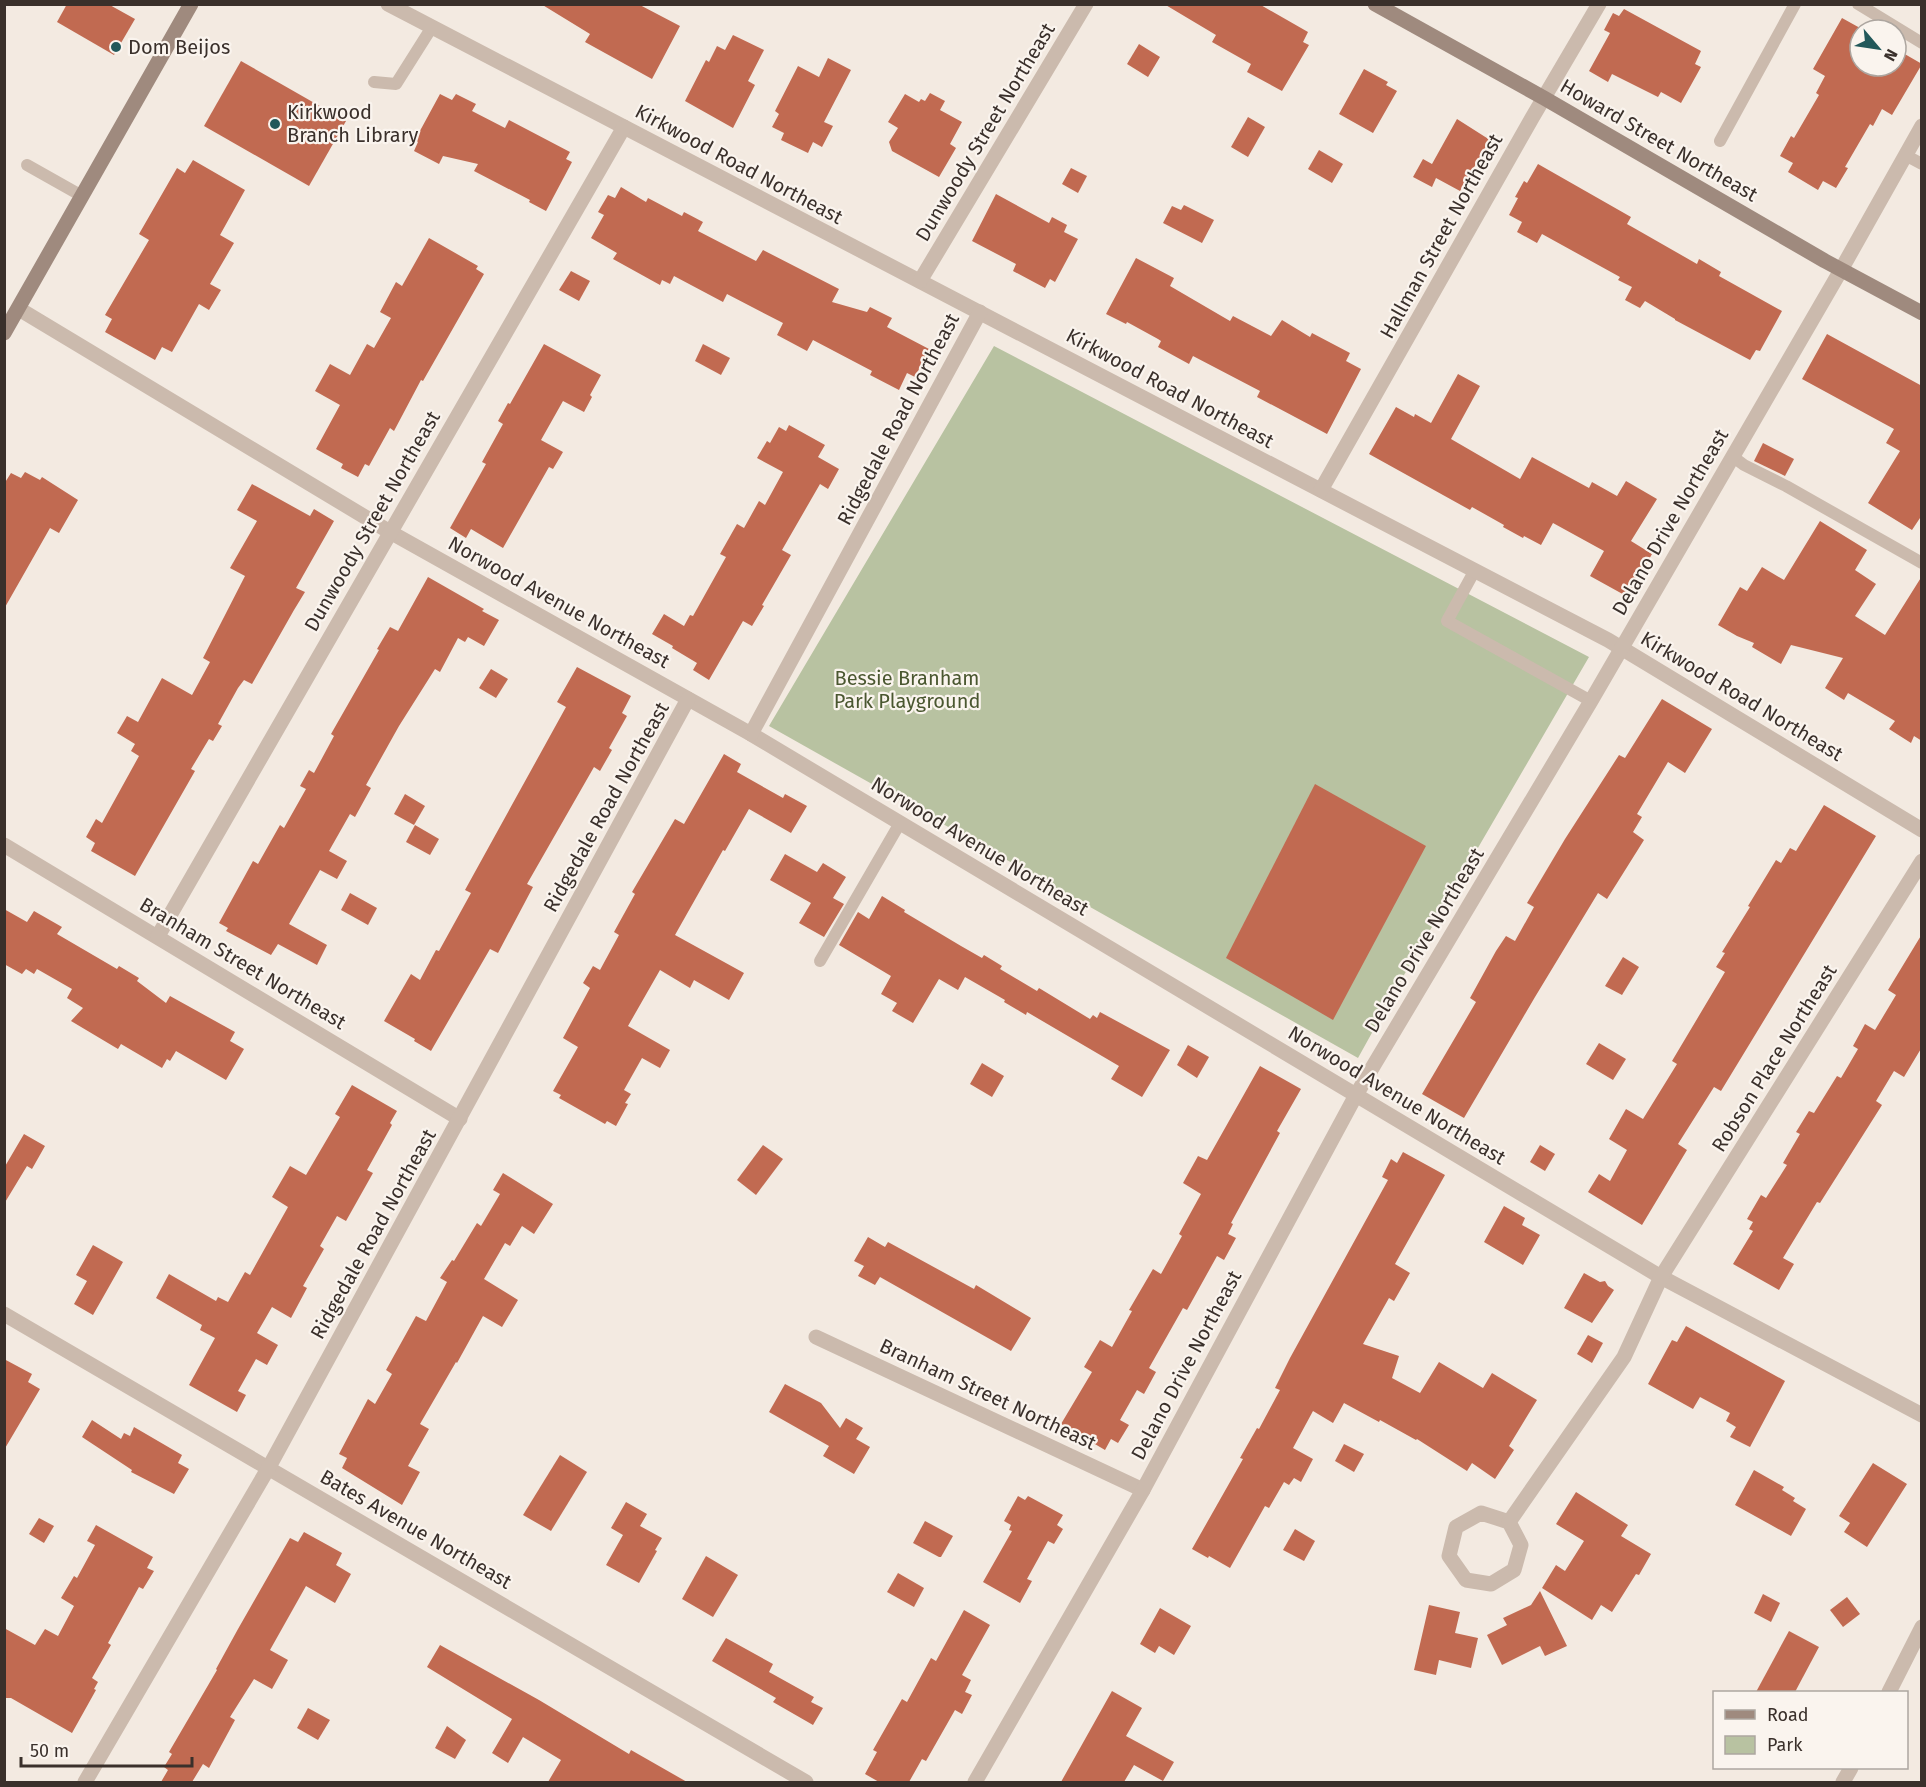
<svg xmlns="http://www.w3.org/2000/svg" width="1926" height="1787" font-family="'Fira Sans',sans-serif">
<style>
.green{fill:#b8c2a1}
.building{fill:#c16a51}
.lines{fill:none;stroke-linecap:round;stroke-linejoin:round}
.lane{stroke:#cbbaad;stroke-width:12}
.street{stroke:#cbbaad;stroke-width:15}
.secondary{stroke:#9f8a7e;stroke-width:15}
.poi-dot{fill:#22585a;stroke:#faf4ee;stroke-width:2}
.labels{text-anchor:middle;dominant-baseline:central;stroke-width:4.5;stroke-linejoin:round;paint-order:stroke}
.poi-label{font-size:20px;fill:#3a302b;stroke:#faf4ee;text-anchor:start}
.street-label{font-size:20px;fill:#3a302b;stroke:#faf4ee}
.park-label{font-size:20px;fill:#4a5730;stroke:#faf4ee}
</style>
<rect width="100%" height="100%" fill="#f3eae1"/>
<polygon class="green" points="994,346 1589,657 1404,975 1358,1058 769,726"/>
<g class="building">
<polygon points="67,4 108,4 135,19 114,55 57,22"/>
<polygon points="541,4 638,4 680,26 652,79 585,42 590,34"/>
<polygon points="1164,4 1259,4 1308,32 1303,42 1309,45 1282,91 1247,72 1251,64 1212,42 1216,35"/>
<polygon points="1624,9 1701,51 1695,64 1701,67 1681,103 1661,92 1658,97 1612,74 1608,82 1589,71 1610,33 1604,30 1613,13 1619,16"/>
<polygon points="1842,18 1860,28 1860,66 1896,66 1896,49 1922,64 1892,115 1882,109 1873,126 1870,124 1845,167 1848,168 1836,188 1823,181 1818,190 1788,172 1793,163 1780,156 1791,136 1794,138 1819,95 1816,93 1825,76 1813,69"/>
<polygon points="733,35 764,50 748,81 755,85 733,128 685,101 706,60 709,62 717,46 725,50"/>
<polygon points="1139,44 1160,57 1148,77 1127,64"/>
<polygon points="828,58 851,70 824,122 833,126 822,147 813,142 808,153 781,140 784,133 772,127 779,114 775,111 798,66 819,77"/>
<polygon points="241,61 346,121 309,186 204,126"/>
<polygon points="1364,69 1388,82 1386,85 1397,91 1373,133 1339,114"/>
<polygon points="930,93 945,101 940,110 962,122 950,144 956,148 939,177 892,151 889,142 898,128 888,122 905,94 919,102 921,99 925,101"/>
<polygon points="440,94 452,100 456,94 476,104 472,111 505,128 509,120 570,152 566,159 572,162 546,211 529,202 530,200 474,171 478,164 443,156 439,164 414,151 418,142 415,140"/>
<polygon points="1248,117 1265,127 1248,157 1231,147"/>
<polygon points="1457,119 1490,140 1460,191 1436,178 1432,187 1413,177 1423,159 1432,164"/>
<polygon points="1319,150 1343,164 1332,183 1308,169"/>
<polygon points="193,160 245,190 220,235 234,243 210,284 221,290 209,310 199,304 172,352 162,347 155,360 105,332 112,319 105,315 149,240 139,234 177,168 185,173"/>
<polygon points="1538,164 1631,217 1627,224 1697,264 1699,259 1721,272 1719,276 1782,311 1760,351 1756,350 1750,360 1675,320 1675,319 1645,301 1640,308 1625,300 1632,287 1618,280 1620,277 1542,234 1537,243 1517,232 1522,222 1509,215 1518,198 1515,197 1524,181 1527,183"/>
<polygon points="1071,168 1087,176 1078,193 1062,184"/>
<polygon points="621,187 646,202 648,198 682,216 684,212 703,222 698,231 756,261 763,250 839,289 832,302 867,312 870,307 892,318 887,327 929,349 915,377 907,373 899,390 870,375 872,371 813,340 807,351 777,335 783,323 727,294 723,302 674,276 670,284 662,280 660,285 613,259 617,253 591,238 604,215 598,212 608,195 615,198"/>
<polygon points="996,194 1049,223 1052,217 1067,225 1064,232 1078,239 1055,282 1050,279 1045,288 1013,271 1016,264 972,241"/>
<polygon points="1184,205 1214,220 1202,243 1163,223 1172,206 1181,210"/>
<polygon points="429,238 478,266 476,269 484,274 423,381 421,380 394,431 390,428 369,466 365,464 358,477 341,468 343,464 316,449 340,405 315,391 330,364 350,375 367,344 374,348 391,318 380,312 396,282 402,286"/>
<polygon points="1136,258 1174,278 1170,286 1230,321 1233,316 1271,336 1282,320 1310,337 1312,333 1350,353 1346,361 1361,369 1327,434 1257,397 1260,391 1193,356 1189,364 1158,347 1161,341 1158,339 1127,322 1126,324 1106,314"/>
<polygon points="571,271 590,281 579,301 559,290"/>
<polygon points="1827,334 1922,386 1922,515 1912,530 1868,503 1900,451 1886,443 1894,429 1802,379"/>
<polygon points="544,344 601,375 590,395 592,397 584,412 563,401 541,440 563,452 553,469 549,467 503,548 471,529 466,538 450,528 486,464 482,462 503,424 498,421 508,403 510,404"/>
<polygon points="703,344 730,358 721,375 695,361"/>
<polygon points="1458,374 1480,386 1451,439 1520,479 1532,457 1589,488 1592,482 1617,496 1626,481 1657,499 1631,541 1652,554 1628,597 1590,576 1604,551 1553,523 1541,545 1524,536 1523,538 1503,527 1504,525 1472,507 1470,510 1369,454 1396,407 1414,417 1415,414 1431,423"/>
<polygon points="789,425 825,445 818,457 839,469 828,489 820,484 782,550 791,555 762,605 764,606 752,626 743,621 709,680 693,670 697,663 672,648 673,646 652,634 664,614 684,626 690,615 693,616 726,557 720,554 737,524 744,528 759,501 765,505 783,472 757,458 767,441 770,443 779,427 786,431"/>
<polygon points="1763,443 1794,459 1785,476 1754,461"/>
<polygon points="25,472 40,480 42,477 78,500 59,533 50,528 4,609 4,484 11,473 21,478"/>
<polygon points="252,484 310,516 314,509 334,521 296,588 305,592 294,610 252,684 244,680 238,688 218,724 222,726 213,741 209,739 191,769 195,771 135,876 91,851 95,843 86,837 96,819 102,823 139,756 131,751 135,744 117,733 127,716 138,722 162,678 192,695 210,662 203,658 245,576 230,568 257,521 237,510"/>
<polygon points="1820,521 1867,550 1855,570 1876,584 1855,616 1885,635 1922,576 1922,741 1914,736 1911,743 1889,729 1895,721 1848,693 1844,700 1825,688 1843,658 1791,645 1781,664 1752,647 1754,643 1737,636 1718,625 1740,587 1747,591 1762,567 1784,580"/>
<polygon points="428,577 484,609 482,611 499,620 484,646 468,637 465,642 458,638 440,672 435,669 399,726 366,785 371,788 355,817 350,814 329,851 347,861 337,879 320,870 289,924 327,945 317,965 278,944 271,955 226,931 228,928 219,923 253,861 258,864 280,825 284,828 306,789 300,786 309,770 314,773 334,736 331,734 379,650 377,649 390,627 398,631"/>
<polygon points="577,667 631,696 622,713 627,716 609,748 612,750 600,771 594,767 527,884 533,887 498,953 490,949 431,1051 414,1041 415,1039 384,1021 411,974 420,980 436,950 439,951 471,893 465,890 566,707 557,702"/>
<polygon points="491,669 508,679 496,698 479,688"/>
<polygon points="1662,699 1712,729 1685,773 1668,762 1637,814 1642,817 1633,832 1644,840 1607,899 1598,893 1535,997 1464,1118 1422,1094 1476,1002 1470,998 1496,951 1506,936 1515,941 1534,907 1527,903 1565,839 1619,755 1625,758"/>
<polygon points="724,754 741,764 737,772 783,798 785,794 807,806 791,833 749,809 725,851 723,850 675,935 744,973 729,1000 694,980 690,988 660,970 628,1026 670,1050 660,1068 642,1058 624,1090 631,1094 625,1103 628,1104 616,1126 607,1121 605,1124 559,1098 561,1095 553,1091 578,1047 563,1038 590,988 583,983 593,966 600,970 619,935 614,932 635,894 632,892 675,819 684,824"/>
<polygon points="1315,784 1426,846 1333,1020 1226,958"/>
<polygon points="405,794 425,806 414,825 394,814"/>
<polygon points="1824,805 1876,836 1721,1091 1714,1087 1678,1144 1687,1150 1642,1225 1588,1192 1599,1174 1610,1181 1627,1150 1609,1139 1626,1109 1643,1119 1677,1064 1672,1061 1725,972 1716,967 1725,953 1722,952 1750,907 1748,906 1776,860 1781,863 1790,848 1796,851"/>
<polygon points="415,825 439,839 430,855 406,842"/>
<polygon points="785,854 817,872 823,863 846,877 833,898 844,904 824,937 799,923 811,903 770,880"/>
<polygon points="350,893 377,908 368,925 341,910"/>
<polygon points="882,896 905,910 904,912 961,946 982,958 984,955 1002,966 1000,969 1037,991 1039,988 1090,1019 1093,1015 1097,1018 1100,1012 1170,1050 1142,1097 1111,1079 1119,1066 1027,1012 1026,1015 1004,1002 1005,1000 965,977 958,990 939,979 913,1023 892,1011 897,1003 881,994 891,976 839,945 858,912 869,919"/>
<polygon points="4,909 27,922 34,911 62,927 57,934 117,969 119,966 139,978 137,981 166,1003 170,996 235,1032 230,1041 244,1049 226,1080 176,1051 170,1061 167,1059 162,1068 121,1044 118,1049 71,1021 83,1008 67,998 72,989 37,969 34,974 26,969 22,974 4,964"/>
<polygon points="1922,934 1922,1047 1904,1077 1894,1071 1876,1101 1882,1105 1820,1203 1817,1202 1783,1258 1794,1264 1779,1290 1733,1264 1753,1231 1749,1229 1753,1222 1747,1219 1761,1195 1766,1198 1787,1165 1783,1163 1800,1134 1796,1132 1809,1111 1814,1113 1837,1076 1841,1078 1858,1049 1853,1046 1865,1024 1875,1030 1896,995 1888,990"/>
<polygon points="1623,957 1639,967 1622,995 1605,986"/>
<polygon points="1599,1043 1626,1059 1613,1080 1586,1064"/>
<polygon points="1188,1045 1209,1057 1197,1078 1177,1065"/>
<polygon points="982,1063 1004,1076 992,1097 970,1084"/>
<polygon points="1260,1066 1301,1089 1277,1131 1280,1133 1231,1223 1233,1224 1228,1234 1236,1238 1224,1260 1217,1256 1187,1310 1183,1308 1149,1368 1156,1372 1144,1394 1137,1390 1120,1420 1129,1425 1118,1443 1111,1439 1105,1450 1061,1424 1092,1372 1084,1367 1100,1340 1112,1347 1132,1311 1129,1310 1153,1269 1161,1274 1182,1236 1179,1234 1201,1194 1183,1183 1198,1156 1207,1160"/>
<polygon points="352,1085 397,1111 390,1123 392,1125 367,1170 373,1173 346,1221 337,1216 320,1246 324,1249 303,1286 307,1288 291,1318 272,1307 257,1333 278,1345 267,1365 256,1359 238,1391 246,1395 237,1412 189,1385 215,1338 200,1330 202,1325 156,1298 169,1274 216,1301 218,1297 228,1302 245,1272 250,1275 288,1207 272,1197 290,1166 306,1175 340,1117 335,1114"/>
<polygon points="24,1134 45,1146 32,1169 27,1166 4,1204 4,1168"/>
<polygon points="763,1145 783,1159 756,1195 737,1180"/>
<polygon points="1540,1145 1555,1154 1545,1171 1530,1162"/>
<polygon points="1403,1152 1445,1175 1395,1264 1410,1273 1394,1301 1389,1298 1363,1344 1399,1356 1392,1378 1420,1393 1439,1362 1483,1388 1492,1373 1537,1400 1509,1446 1514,1450 1495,1479 1472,1463 1467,1471 1417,1439 1416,1440 1380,1420 1379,1422 1344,1403 1333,1423 1313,1411 1293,1448 1313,1459 1301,1482 1294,1478 1289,1485 1284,1482 1269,1508 1265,1506 1230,1568 1209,1556 1208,1558 1192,1549 1243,1459 1240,1458 1257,1428 1259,1429 1280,1390 1275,1388 1290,1358 1388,1180 1382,1177 1391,1159 1397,1163"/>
<polygon points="503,1173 553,1204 534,1234 522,1226 510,1246 505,1243 484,1279 518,1300 502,1327 483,1316 457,1363 456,1362 420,1424 429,1429 408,1466 420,1472 402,1505 342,1468 347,1458 339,1454 368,1399 375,1404 392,1374 386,1370 416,1316 426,1321 447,1282 440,1278 452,1260 454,1261 477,1223 481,1226 500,1194 493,1190"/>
<polygon points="1504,1206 1525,1218 1522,1225 1540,1235 1523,1265 1484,1242"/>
<polygon points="868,1237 885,1247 888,1242 974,1289 976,1285 1031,1318 1011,1351 880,1277 875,1285 858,1276 864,1266 854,1261"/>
<polygon points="93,1245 123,1262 93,1315 74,1304 87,1281 76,1275"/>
<polygon points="1584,1273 1600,1282 1605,1281 1608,1286 1614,1290 1592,1323 1564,1308"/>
<polygon points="1686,1326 1785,1381 1750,1447 1730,1437 1736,1427 1726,1421 1730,1413 1700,1397 1693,1409 1648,1384 1672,1340 1677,1342"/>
<polygon points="1588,1335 1603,1343 1592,1363 1577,1354"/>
<polygon points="4,1359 32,1374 28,1382 40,1389 4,1450"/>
<polygon points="785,1384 821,1403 840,1428 846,1418 863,1428 856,1439 870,1447 854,1474 823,1456 829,1446 769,1412"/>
<polygon points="92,1420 121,1439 124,1433 130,1436 134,1427 182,1455 178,1463 189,1469 174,1494 131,1472 132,1470 82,1437"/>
<polygon points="1344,1444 1364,1454 1354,1472 1335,1461"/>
<polygon points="560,1455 587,1472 551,1531 523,1515"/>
<polygon points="1873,1463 1907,1484 1867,1547 1844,1532 1850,1523 1839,1516"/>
<polygon points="1754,1470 1784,1487 1782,1490 1795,1498 1793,1501 1806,1509 1791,1536 1735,1505"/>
<polygon points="1576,1492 1628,1525 1621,1536 1651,1554 1639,1575 1636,1574 1612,1612 1601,1605 1592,1620 1542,1588 1556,1565 1565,1571 1584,1541 1556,1524"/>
<polygon points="1018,1496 1025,1500 1028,1496 1063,1515 1057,1525 1063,1529 1054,1544 1048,1541 1027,1579 1032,1581 1020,1603 983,1582 1012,1531 1009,1530 1011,1525 1004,1521"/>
<polygon points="626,1502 647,1514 640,1526 662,1538 655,1550 657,1551 639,1583 606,1565 623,1535 611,1528"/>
<polygon points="39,1518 54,1526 44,1543 29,1534"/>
<polygon points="925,1521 953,1536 941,1557 939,1557 913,1543"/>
<polygon points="96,1525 153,1557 147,1568 154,1571 143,1589 139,1587 108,1643 111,1645 92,1678 98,1682 94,1689 96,1690 72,1733 11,1698 4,1698 4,1628 35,1645 45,1629 58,1636 74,1606 61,1598 74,1576 77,1578 95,1545 87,1541"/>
<polygon points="1295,1529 1315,1541 1304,1561 1283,1550"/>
<polygon points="304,1532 342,1553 336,1565 351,1574 335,1603 306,1586 270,1650 288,1660 272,1689 254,1679 230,1717 235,1720 209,1768 203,1764 192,1782 161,1782 168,1770 164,1767 172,1754 169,1752 217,1670 216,1669 238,1629 290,1538 298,1542"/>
<polygon points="706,1556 738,1575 713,1617 682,1599"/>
<polygon points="898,1573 924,1588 914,1607 887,1592"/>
<polygon points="1540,1591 1567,1646 1545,1656 1540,1646 1502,1665 1487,1635 1507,1625 1503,1618 1531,1605"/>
<polygon points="1763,1594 1780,1603 1771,1622 1754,1613"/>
<polygon points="1847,1597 1860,1614 1843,1627 1830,1610"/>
<polygon points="1429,1605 1460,1612 1455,1633 1478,1638 1471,1668 1439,1660 1436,1675 1414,1670"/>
<polygon points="1160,1608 1191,1626 1174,1655 1159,1646 1155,1653 1140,1644"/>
<polygon points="964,1610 990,1625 962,1675 971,1680 965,1692 972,1695 962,1714 955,1710 926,1761 922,1759 909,1782 879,1782 865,1774 877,1752 873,1750 902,1699 907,1702 931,1658 936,1661"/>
<polygon points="1789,1631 1819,1647 1795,1692 1756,1692"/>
<polygon points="726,1638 773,1664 769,1672 814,1697 811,1702 823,1708 813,1725 773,1702 776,1698 712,1661"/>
<polygon points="440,1645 539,1700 629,1754 631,1750 687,1782 548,1782 561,1760 523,1737 508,1763 492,1753 512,1719 427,1667"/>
<polygon points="1112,1691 1142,1708 1126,1736 1174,1762 1163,1781 1134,1765 1124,1782 1061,1782"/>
<polygon points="308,1708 330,1720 318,1740 297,1728"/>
<polygon points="447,1726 466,1740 455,1759 435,1748"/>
</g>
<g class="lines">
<g class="lane">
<polyline points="1858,4 1922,43"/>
<polyline points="374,82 396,84 432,27"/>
<polyline points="1720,141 1795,4"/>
<polyline points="1905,155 1922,164"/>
<polyline points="27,165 82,196"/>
<polyline points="1732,456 1744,465 1786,486 1922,563"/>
<polyline points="1475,570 1447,621 1591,701"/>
<polyline points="820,961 900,823"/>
</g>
<g class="street">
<polyline points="388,4 1608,640 1922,830"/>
<polyline points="920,281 1086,4"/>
<polyline points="19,309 390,532 751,734 1661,1277 1922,1415"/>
<polyline points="1321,490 1532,118 1599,4"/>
<polyline points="751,734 980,312"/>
<polyline points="4,845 460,1119"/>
<polyline points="158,936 624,127"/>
<polyline points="4,1314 806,1782"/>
<polyline points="816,1337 1143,1490"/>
<polygon points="1481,1513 1509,1522 1521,1545 1514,1570 1491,1584 1466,1580 1449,1556 1456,1527"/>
<polyline points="1509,1522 1624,1357 1661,1277 1922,861"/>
<polyline points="1889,1692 1922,1627"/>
<polyline points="85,1782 269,1467 688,699"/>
<polyline points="975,1782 1143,1490 1356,1095 1591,701 1841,270 1922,126"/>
<polyline points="1843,1782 1851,1768"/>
</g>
<g class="secondary">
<polyline points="1375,4 1544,98 1825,261 1922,313"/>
<polyline points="4,333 191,4"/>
</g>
</g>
<g class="poi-dot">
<circle cx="116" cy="47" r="6"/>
<circle cx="275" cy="124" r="6"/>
</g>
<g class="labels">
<g class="poi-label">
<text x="128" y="47">Dom Beijos</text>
<text x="287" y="112">Kirkwood<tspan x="287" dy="23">Branch Library</tspan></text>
</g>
<g class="street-label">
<text transform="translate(985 132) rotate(-59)">Dunwoody Street Northeast</text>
<text transform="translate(1659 140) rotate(30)">Howard Street Northeast</text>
<text transform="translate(739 164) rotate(28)">Kirkwood Road Northeast</text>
<text transform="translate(1441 236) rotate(-61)">Hallman Street Northeast</text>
<text transform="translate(1170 388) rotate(28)">Kirkwood Road Northeast</text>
<text transform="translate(898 419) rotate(-62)">Ridgedale Road Northeast</text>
<text transform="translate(372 521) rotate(-60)">Dunwoody Street Northeast</text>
<text transform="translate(1670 522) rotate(-60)">Delano Drive Northeast</text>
<text transform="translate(559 602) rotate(29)">Norwood Avenue Northeast</text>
<text transform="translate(1742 696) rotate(31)">Kirkwood Road Northeast</text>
<text transform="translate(606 807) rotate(-61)">Ridgedale Road Northeast</text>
<text transform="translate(980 846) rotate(31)">Norwood Avenue Northeast</text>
<text transform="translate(1424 940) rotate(-59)">Delano Drive Northeast</text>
<text transform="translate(243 963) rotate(31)">Branham Street Northeast</text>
<text transform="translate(1774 1058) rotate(-58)">Robson Place Northeast</text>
<text transform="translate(1397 1095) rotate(31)">Norwood Avenue Northeast</text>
<text transform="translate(373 1234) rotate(-61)">Ridgedale Road Northeast</text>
<text transform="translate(1186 1365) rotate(-62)">Delano Drive Northeast</text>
<text transform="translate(988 1394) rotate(25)">Branham Street Northeast</text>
<text transform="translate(416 1529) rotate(30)">Bates Avenue Northeast</text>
</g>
<g class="park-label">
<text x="907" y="678">Bessie Branham<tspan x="907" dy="23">Park Playground</tspan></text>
</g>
</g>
<rect width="1926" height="1787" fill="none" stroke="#3a302b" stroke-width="12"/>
<rect x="1713" y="1691" width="195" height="78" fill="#faf4ee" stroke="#ada6a0" stroke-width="1.5"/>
<rect x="1725" y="1710" width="30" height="9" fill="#9f8a7e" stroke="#ada6a0" stroke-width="1.5"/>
<text x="1767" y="1721" font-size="18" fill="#3a302b">Road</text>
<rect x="1725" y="1736" width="30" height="18" fill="#b8c2a1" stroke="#ada6a0" stroke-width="1.5"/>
<text x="1767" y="1751" font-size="18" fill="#3a302b">Park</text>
<g transform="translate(1878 48) rotate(119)"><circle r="28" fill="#faf4ee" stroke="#ada6a0" stroke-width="1.5"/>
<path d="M0-4.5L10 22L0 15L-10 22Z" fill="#22585a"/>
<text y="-9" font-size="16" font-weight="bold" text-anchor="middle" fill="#3a302b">N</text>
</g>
<path d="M21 1757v9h171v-9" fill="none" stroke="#3a302b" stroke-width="3"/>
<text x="30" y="1757" font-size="18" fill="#3a302b" stroke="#faf4ee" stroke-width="4.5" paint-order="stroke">50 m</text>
</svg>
